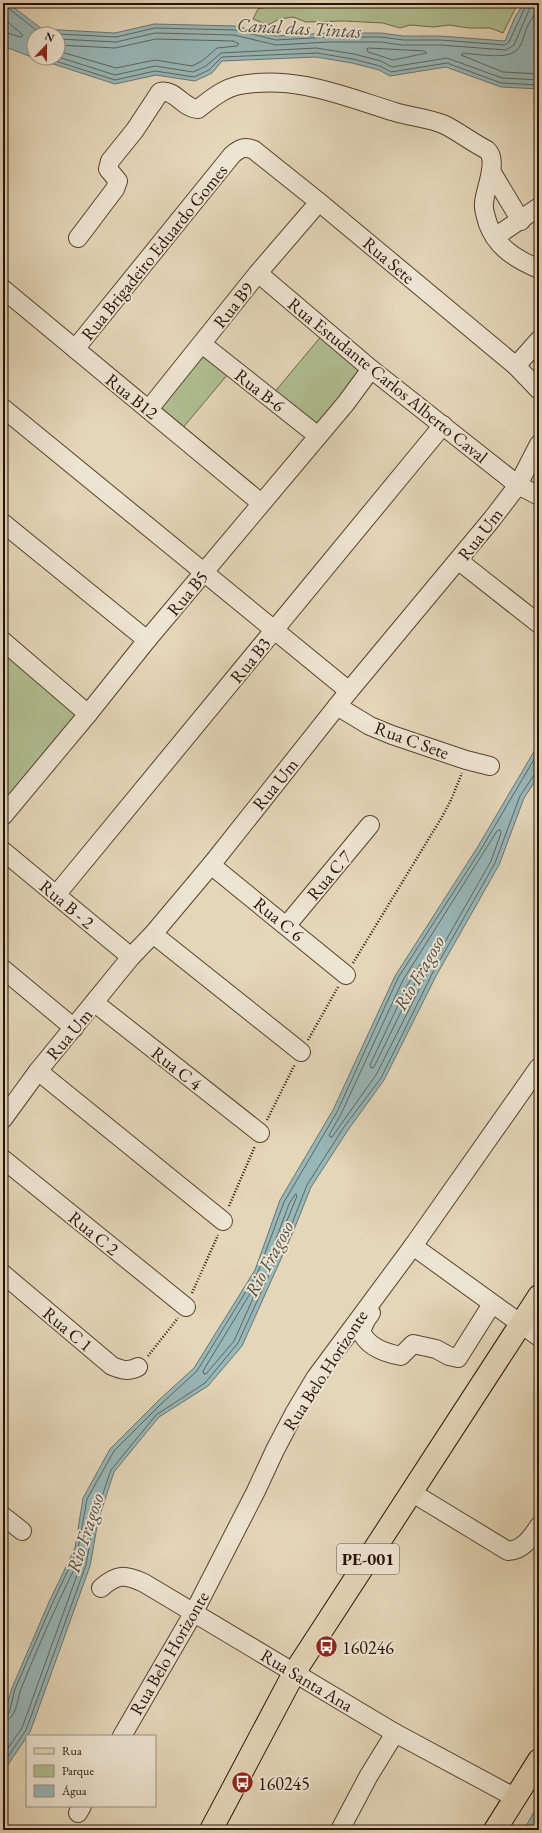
<svg xmlns="http://www.w3.org/2000/svg" width="542" height="1833" font-family="'EB Garamond',serif">
<style>
.green{fill:#b0bf92;stroke:#6b684a}
.water{fill:#98b7b8;stroke:#6a7570}
.lines{fill:none;stroke-linecap:round;stroke-linejoin:round}
.shore{stroke:#5f645e;stroke-width:1}
.minor-casing{stroke:#564230;stroke-width:20}
.major-casing{stroke:#261103;stroke-width:24}
.path{stroke:#261103;stroke-width:2.5;stroke-dasharray:1 2;stroke-linecap:butt}
.minor{stroke:#ede4d1;stroke-width:18}
.major{stroke:#e4d6b8;stroke-width:22}
.labels{text-anchor:middle;dominant-baseline:central;stroke-width:4;stroke-linejoin:round;paint-order:stroke}
.shield{fill:#ede4d1;stroke:#625041;stroke-width:1}
.shield-label{font-size:17px;font-weight:bold;fill:#261103}
.street-label{font-size:18px;fill:#261103;stroke:#ede4d1}
.poi-label{font-size:18px;fill:#261103;stroke:#ede4d1;text-anchor:start}
.water-label{font-size:19px;font-style:italic;fill:#4e4b42;stroke:#ede4d1}
</style>
<rect width="100%" height="100%" fill="#e4d6b8"/>
<filter id="stains"><feTurbulence type="fractalNoise" baseFrequency=".005" numOctaves="4"/><feColorMatrix values="0 0 0 0 .2 0 0 0 0 .09 0 0 0 0 .02 0 0 0 .5 -.17"/></filter>
<radialGradient id="worn" r=".72"><stop offset=".6" stop-color="#630" stop-opacity="0"/><stop offset="1" stop-color="#630" stop-opacity=".3"/></radialGradient>
<g class="green">
<polygon points="279,3 518,3 503,33 490,28 469,28 449,25 434,27 410,25 400,28 383,23 344,21 306,22 293,17 279,19 268,25 253,19 258,9"/>
<polygon points="323,334 365,368 315,428 273,394"/>
<polygon points="202,352 228,374 181,430 155,409"/>
<polygon points="3,645 83,710 3,810"/>
</g>
<g class="water">
<polygon points="3,3 8,3 42,29 115,33 154,24 235,26 276,36 329,33 381,33 403,36 440,36 505,41 515,17 524,3 539,3 539,89 501,87 446,67 390,76 379,70 352,63 316,57 222,61 212,73 195,81 156,75 115,84 35,58 58,58 58,34 34,34 34,58 3,46"/>
<polygon points="539,743 539,775 524,798 499,865 436,976 384,1080 348,1130 311,1187 293,1232 242,1346 208,1386 159,1417 114,1472 98,1521 90,1566 30,1732 3,1772 3,1719 12,1688 49,1602 75,1548 83,1498 110,1449 159,1400 194,1368 255,1270 280,1200 333,1110 395,976 477,848"/>
<polygon points="539,1804 539,1830 524,1830 537,1806"/>
</g>
<g class="lines">
<g class="shore">
<polyline points="6,3 8,8 40,33 53,34"/>
<path d="M538,3C538,12 532,17 528,25C524,33 523,44 517,50C508,60 476,54 463,53L461,55L503,72L539,74"/>
<polyline points="3,18 23,35 21,37 3,32"/>
<polyline points="58,34 116,37 155,28 235,30 276,40 329,37 381,37 403,40 440,40 505,45 509,42 527,3"/>
<polyline points="58,39 116,42 155,33 234,35 276,45 329,42 381,42 402,45 440,45 506,50 514,45 532,3"/>
<polyline points="58,45 115,48 156,39 233,41 239,44 237,46 217,48 202,61 192,66 155,60 116,68 58,51"/>
<polygon points="369,48 425,51 427,53 393,60 368,52 367,49"/>
<polyline points="58,57 115,75 155,66 193,72 206,66 221,53 316,48 354,54 381,61 392,67 447,58 502,78 539,80"/>
<polyline points="46,58 115,80 155,71 194,77 209,70 222,57 317,53 353,59 380,66 391,72 447,63 501,83 539,85"/>
<polygon points="500,830 501,833 491,861 428,972 376,1075 332,1137 330,1137 329,1135 341,1114 403,980 497,831"/>
<polygon points="420,965 423,965 423,967 374,1067 371,1068 370,1065 408,984"/>
<polygon points="296,1194 297,1196 278,1243 276,1244 275,1242 289,1204"/>
<polygon points="254,1291 255,1294 234,1341 206,1374 204,1374 203,1371 251,1292"/>
<polyline points="3,1716 9,1713 15,1689 52,1604 78,1549 87,1499 114,1451 162,1403 197,1371 258,1272 284,1202 337,1112 398,978 480,851 539,751"/>
<path d="M3,1721C17,1720 17,1699 21,1689C38,1646 57,1604 77,1563L80,1562L81,1564L22,1728L3,1755"/>
<polyline points="3,1764 26,1730 86,1565 94,1520 111,1470 156,1415 205,1383 238,1343 289,1231 307,1185 344,1127 381,1078 432,974 495,863 520,796 534,775 539,773"/>
</g>
<defs>
<g id="minor">
<polyline points="491,171 521,221"/>
<polyline points="495,237 539,207"/>
<path d="M78,238L115,189L118,181L108,169L110,161L135,130L160,92C174,88 184,109 198,109C211,99 224,88 240,85C296,75 343,96 395,112C411,117 429,118 445,125C459,132 473,143 487,150C499,161 485,188 484,203C483,209 486,217 488,224C497,248 516,259 539,269"/>
<polyline points="258,273 371,369 518,485 539,496"/>
<polyline points="3,289 261,503"/>
<polyline points="202,344 318,436"/>
<path d="M75,349L232,155C240,148 245,146 254,150L319,202L516,366L539,390"/>
<polyline points="516,366 539,340"/>
<polyline points="3,408 349,691"/>
<polyline points="149,409 258,273 319,202"/>
<polyline points="3,523 147,640"/>
<polyline points="459,561 539,624"/>
<polyline points="3,641 88,714"/>
<polyline points="337,706 370,726 392,735 466,760 490,766"/>
<polyline points="3,816 88,714 147,640 346,403 371,369"/>
<polyline points="3,851 131,957"/>
<polyline points="211,865 346,975"/>
<polyline points="56,895 443,425"/>
<polyline points="287,925 370,825"/>
<polyline points="153,934 301,1052"/>
<polyline points="3,969 74,1028"/>
<polyline points="95,1003 260,1133"/>
<polyline points="38,1071 223,1221"/>
<polyline points="3,1119 38,1071 131,957 153,934 211,865 349,691 492,519 518,485 539,444"/>
<polyline points="3,1159 186,1307"/>
<polyline points="413,1246 539,1337"/>
<path d="M3,1274L112,1366C122,1370 128,1372 138,1367"/>
<path d="M371,1313L366,1320L361,1331C367,1347 385,1353 401,1356L413,1344L436,1349L449,1356L458,1358L492,1304"/>
<path d="M411,1492L508,1551C523,1550 531,1538 539,1526"/>
<polyline points="3,1516 22,1531"/>
<path d="M101,1588C117,1574 124,1574 144,1583L395,1733L514,1797"/>
<polyline points="122,1736 194,1612 256,1491 275,1450 295,1412 316,1377 413,1246 539,1067"/>
<polyline points="78,1813 82,1806"/>
<polyline points="340,1830 368,1777 395,1733"/>
</g>
<g id="major">
<polyline points="211,1830 294,1673 539,1296"/>
<polyline points="495,1830 539,1760"/>
</g>
</defs>
<use href="#minor" class="minor-casing"/>
<use href="#major" class="major-casing"/>
<g class="path">
<polyline points="353,963 442,817 451,800 462,773"/>
<polyline points="308,1040 338,987"/>
<polyline points="267,1120 295,1064"/>
<polyline points="229,1206 255,1146"/>
<polyline points="192,1293 218,1235"/>
<polyline points="148,1356 178,1318"/>
</g>
<use href="#minor" class="minor"/>
<use href="#major" class="major"/>
</g>
<defs>
<symbol id="bus-disc" viewBox="-11 -11 22 22"><circle r="9.5" fill="#8f2418" stroke="#ede4d1"/><path d="M-5-6H5V4H4V6H2V4H-2V6H-4V4H-5ZM-3.5-4V0h7V-4ZM-3.5 1.2v1.5H-2V1.2ZM2 1.2v1.5H3.5V1.2Z" fill="#fff"/></symbol>
</defs>
<g fill-rule="evenodd">
<use href="#bus-disc" x="314" y="1634" width="25" height="25"/>
<use href="#bus-disc" x="230" y="1770" width="25" height="25"/>
</g>
<g class="labels">
<rect class="shield" x="337" y="1544" width="62" height="30" rx="3"/>
<g class="shield-label">
<text x="368" y="1559">PE-001</text>
</g>
<g class="street-label">
<text transform="translate(154 252) rotate(-51)">Rua Brigadeiro Eduardo Gomes</text>
<text transform="translate(389 260) rotate(40)">Rua Sete</text>
<text transform="translate(233 305) rotate(-52)">Rua B9</text>
<text transform="translate(388 380) rotate(39)">Rua Estudante Carlos Alberto Caval</text>
<text transform="translate(260 390) rotate(38)">Rua B-6</text>
<text transform="translate(132 396) rotate(39)">Rua B12</text>
<text transform="translate(480 534) rotate(-52)">Rua Um</text>
<text transform="translate(187 593) rotate(-50)">Rua B5</text>
<text transform="translate(250 660) rotate(-51)">Rua B3</text>
<text transform="translate(412 740) rotate(20)">Rua C Sete</text>
<text transform="translate(275 784) rotate(-51)">Rua Um</text>
<text transform="translate(329 875) rotate(-50)">Rua C 7</text>
<text transform="translate(67 904) rotate(40)">Rua B - 2</text>
<text transform="translate(279 919) rotate(39)">Rua C 6</text>
<text transform="translate(69 1034) rotate(-50)">Rua Um</text>
<text transform="translate(177 1068) rotate(38)">Rua C 4</text>
<text transform="translate(94 1233) rotate(39)">Rua C 2</text>
<text transform="translate(68 1329) rotate(40)">Rua C 1</text>
<text transform="translate(325 1370) rotate(-57)">Rua Belo Horizonte</text>
<text transform="translate(169 1653) rotate(-60)">Rua Belo Horizonte</text>
<text transform="translate(307 1680) rotate(31)">Rua Santa Ana</text>
</g>
<g class="poi-label">
<text x="342" y="1647">160246</text>
<text x="258" y="1783">160245</text>
</g>
<g class="water-label">
<text transform="translate(299 28) rotate(3)">Canal das Tintas</text>
<text transform="translate(419 973) rotate(-60)">Rio Fragoso</text>
<text transform="translate(269 1259) rotate(-62)">Rio Fragoso</text>
<text transform="translate(85 1533) rotate(-72)">Rio Fragoso</text>
</g>
</g>
<rect width="542" height="1833" fill="none" stroke="#e4d6b8" stroke-width="16"/>
<rect x="4" y="4" width="534" height="1825" fill="none" stroke="#261103" stroke-width="2"/>
<rect x="8" y="8" width="526" height="1817" fill="none" stroke="#261103"/>
<rect x="26" y="1735" width="130" height="72" fill="#ede4d1" stroke="#9d907f"/>
<rect x="34" y="1748" width="20" height="6" fill="#e4d6b8" stroke="#9d907f"/>
<text x="62" y="1755" font-size="12" fill="#261103">Rua</text>
<rect x="34" y="1765" width="20" height="12" fill="#b0bf92" stroke="#9d907f"/>
<text x="62" y="1775" font-size="12" fill="#261103">Parque</text>
<rect x="34" y="1785" width="20" height="12" fill="#98b7b8" stroke="#9d907f"/>
<text x="62" y="1795" font-size="12" fill="#261103">Água</text>
<g transform="translate(46 46) rotate(22)"><circle r="19" fill="#ede4d1" stroke="#9d907f"/>
<path d="M0-3L7 15L0 10L-7 15Z" fill="#8f2418"/>
<text y="-6" font-size="11" font-weight="bold" text-anchor="middle" fill="#261103">N</text>
</g>
<rect width="100%" height="100%" filter="url(#stains)"/>
<rect width="100%" height="100%" fill="url(#worn)"/>
</svg>
